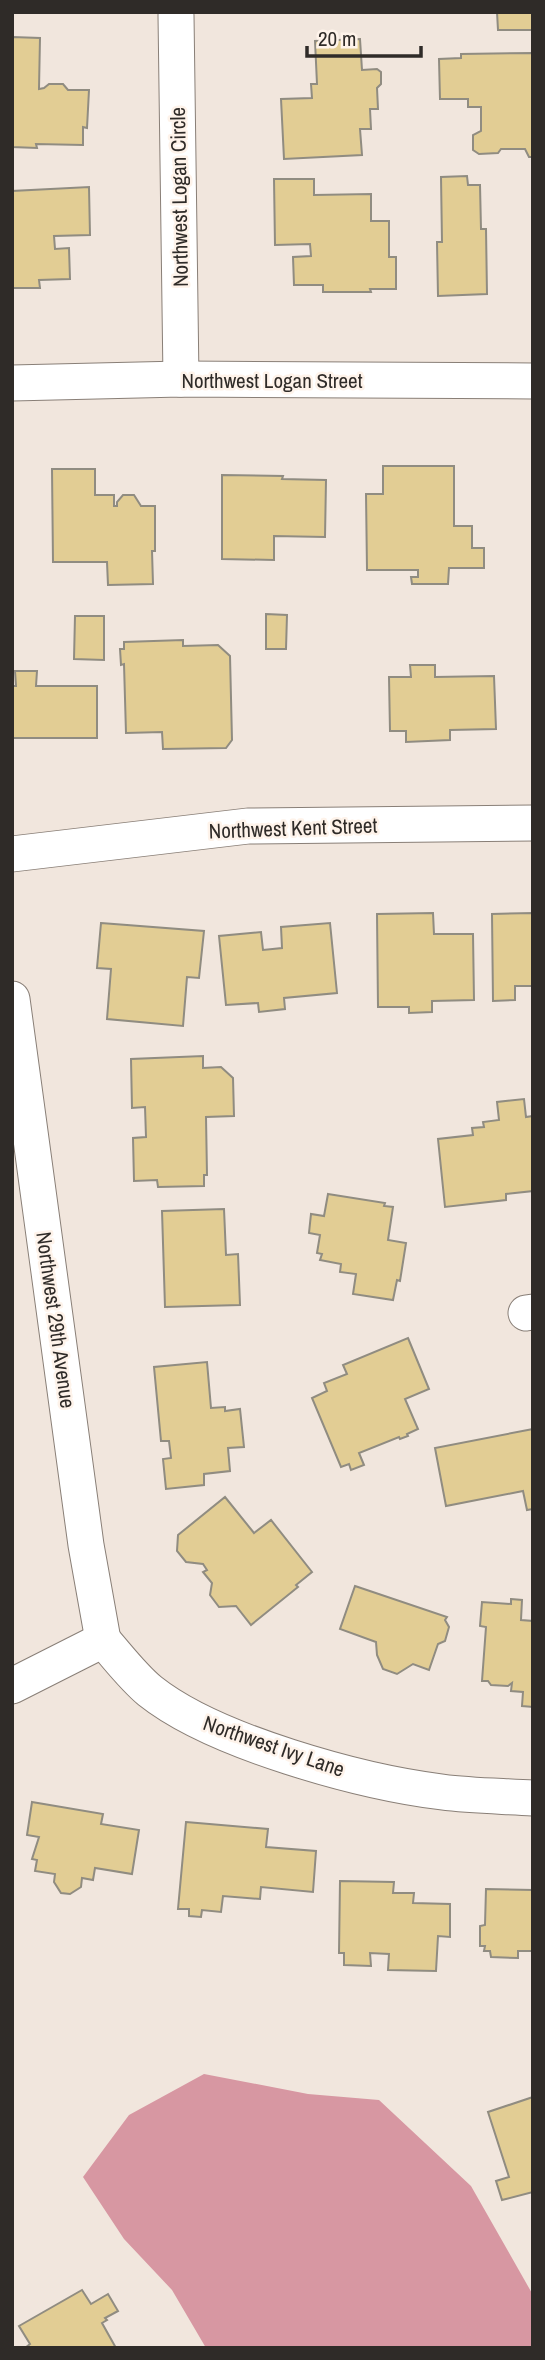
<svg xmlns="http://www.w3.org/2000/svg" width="545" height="2360" font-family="'Archivo Narrow',sans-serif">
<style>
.forest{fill:#d797a2}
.building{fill:#e2cd94;stroke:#908c81;stroke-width:2}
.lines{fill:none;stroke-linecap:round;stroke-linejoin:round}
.street-casing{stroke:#897f77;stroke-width:37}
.street{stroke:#fff;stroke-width:35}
.labels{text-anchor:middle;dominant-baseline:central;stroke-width:5;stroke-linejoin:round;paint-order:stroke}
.street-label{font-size:21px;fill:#2f2b28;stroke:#fef3ea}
</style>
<rect width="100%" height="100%" fill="#f1e6dd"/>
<polygon class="forest" points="204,2074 308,2094 379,2100 471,2186 533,2295 533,2348 206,2348 172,2290 124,2239 83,2177 129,2115"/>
<g class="building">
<polygon points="497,12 533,12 533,30 498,30"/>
<polygon points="12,37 40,38 39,89 44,88 49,84 63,84 68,90 89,90 87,128 83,127 83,145 36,144 37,148 12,147"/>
<polygon points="360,39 362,70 377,69 381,72 381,84 377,88 378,109 370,109 371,129 360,129 362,155 284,159 281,99 312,98 311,84 317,84 315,41"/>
<polygon points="533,53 533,157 529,157 525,149 501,149 498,153 479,154 473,150 473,135 481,131 481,107 468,107 468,99 440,99 439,59 461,58 461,54"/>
<polygon points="467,176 468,185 480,185 481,229 486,229 487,294 438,296 437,242 442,242 441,177"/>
<polygon points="274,179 314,179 314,195 371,194 371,221 389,221 389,257 396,257 396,289 370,289 371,292 323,292 323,285 294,285 293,257 311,256 310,244 275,245"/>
<polygon points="89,187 90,235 54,236 55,249 69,248 70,279 39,280 40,288 12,288 12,191"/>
<polygon points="383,466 454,466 454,526 472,526 472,548 484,548 484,568 449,568 448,584 412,584 411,577 418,577 418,570 367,570 366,494 383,494"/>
<polygon points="52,469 95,469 95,495 114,495 114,506 117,506 117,502 123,495 134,495 141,506 155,506 155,551 152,551 153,584 108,585 107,562 53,562"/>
<polygon points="222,475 283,476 282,479 326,480 325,537 274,536 274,560 222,559"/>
<polygon points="266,614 287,615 286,649 266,649"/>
<polygon points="75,616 104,616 104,660 74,659"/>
<polygon points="183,640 183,646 218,645 230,656 232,740 226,748 163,749 162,732 126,733 124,664 121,665 120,649 124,649 124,642"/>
<polygon points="410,665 435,665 435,677 494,676 496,729 450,730 450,740 406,742 406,731 390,731 389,677 411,677"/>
<polygon points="15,671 37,671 36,686 97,686 97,738 12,738 12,686 16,686"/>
<polygon points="433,913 434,934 473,934 474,1000 432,1001 432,1012 409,1013 409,1007 378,1007 377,914"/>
<polygon points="533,913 533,986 515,986 515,1000 493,1001 492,914"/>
<polygon points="101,923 204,931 199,978 187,977 183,1026 107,1019 111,969 97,968"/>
<polygon points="330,923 337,993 284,998 285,1009 259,1012 258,1003 226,1005 219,936 261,932 263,950 282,948 281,927"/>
<polygon points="203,1056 203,1068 221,1067 233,1078 234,1116 206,1117 207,1175 204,1175 204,1186 158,1187 157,1180 134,1181 133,1138 146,1137 145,1107 132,1108 131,1059"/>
<polygon points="524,1099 526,1117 533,1116 533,1191 506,1194 506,1200 445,1207 438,1139 473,1135 472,1128 484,1127 483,1122 499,1120 497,1102"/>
<polygon points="328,1194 385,1203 384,1206 393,1207 388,1240 406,1243 400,1281 397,1280 393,1300 353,1294 356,1274 340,1272 341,1264 320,1260 322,1254 317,1253 320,1235 309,1233 311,1214 324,1216"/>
<polygon points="224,1209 226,1255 238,1254 240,1305 165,1307 162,1211"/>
<polygon points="408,1338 429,1389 405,1399 418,1429 407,1434 408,1436 400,1439 399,1437 359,1453 364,1465 351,1470 349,1464 341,1467 312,1398 327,1391 324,1383 347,1374 343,1365"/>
<polygon points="207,1362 211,1408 225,1407 225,1411 240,1409 244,1447 228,1448 230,1471 204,1474 204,1485 166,1489 163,1459 171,1458 169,1441 161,1441 154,1367"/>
<polygon points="533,1429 533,1509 527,1510 523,1491 446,1506 435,1448"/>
<polygon points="225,1497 254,1533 271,1520 312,1572 296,1585 298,1587 251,1625 236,1606 219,1607 210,1595 212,1583 203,1572 207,1570 203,1564 186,1562 177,1551 178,1535"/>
<polygon points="355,1586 447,1617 445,1620 449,1627 445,1641 438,1644 429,1670 413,1664 397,1674 383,1669 377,1655 376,1642 340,1629"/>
<polygon points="511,1599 522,1600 521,1620 533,1621 533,1707 522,1706 523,1692 511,1691 512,1683 508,1686 491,1685 488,1681 482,1681 486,1627 480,1626 482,1602 511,1604"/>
<polygon points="32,1802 103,1814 101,1824 139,1830 132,1874 95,1868 93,1880 82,1878 81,1887 70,1894 61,1893 54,1882 55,1874 35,1871 37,1860 32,1859 39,1837 27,1835"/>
<polygon points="186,1822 268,1829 266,1847 316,1851 313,1892 261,1887 260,1899 223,1896 221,1912 202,1910 201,1917 189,1916 189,1909 178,1909"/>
<polygon points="340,1881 394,1882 393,1893 414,1893 413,1903 450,1904 450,1937 438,1936 436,1971 388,1970 389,1954 370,1953 371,1966 344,1965 344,1953 339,1953"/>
<polygon points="486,1889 533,1890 533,1951 518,1951 518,1958 491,1957 490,1951 484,1951 485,1946 480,1946 480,1926 485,1925"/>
<polygon points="533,2097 533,2192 502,2200 496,2181 509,2177 488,2112"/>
<polygon points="82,2290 91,2304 108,2294 118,2311 105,2318 107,2320 102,2323 116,2348 25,2348 30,2344 19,2326"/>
</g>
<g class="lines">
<defs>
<g id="street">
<polyline points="176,15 181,379"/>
<polyline points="12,383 181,379 533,381"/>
<polyline points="12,854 248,826 533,823"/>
<polyline points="12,999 86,1545 103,1640"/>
<polyline points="526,1313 533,1312"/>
<path d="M103,1640C118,1657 133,1677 150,1691C214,1742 361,1782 442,1792C472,1796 503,1796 533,1798"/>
<polyline points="12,1686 103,1640"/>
</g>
</defs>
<use href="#street" class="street-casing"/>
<use href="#street" class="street"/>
</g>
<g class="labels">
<g class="street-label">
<text transform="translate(179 197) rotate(-91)">Northwest Logan Circle</text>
<text x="272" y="380">Northwest Logan Street</text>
<text transform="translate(293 828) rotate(-2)">Northwest Kent Street</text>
<text transform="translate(56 1320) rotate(82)">Northwest 29th Avenue</text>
<text transform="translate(274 1746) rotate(19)">Northwest Ivy Lane</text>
</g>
</g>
<rect width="545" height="2360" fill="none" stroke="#2f2b28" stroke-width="28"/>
<path d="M307 46v10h114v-10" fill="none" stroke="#2f2b28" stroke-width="3.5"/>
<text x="318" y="46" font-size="21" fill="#2f2b28" stroke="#fef3ea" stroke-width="5" paint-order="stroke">20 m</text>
</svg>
